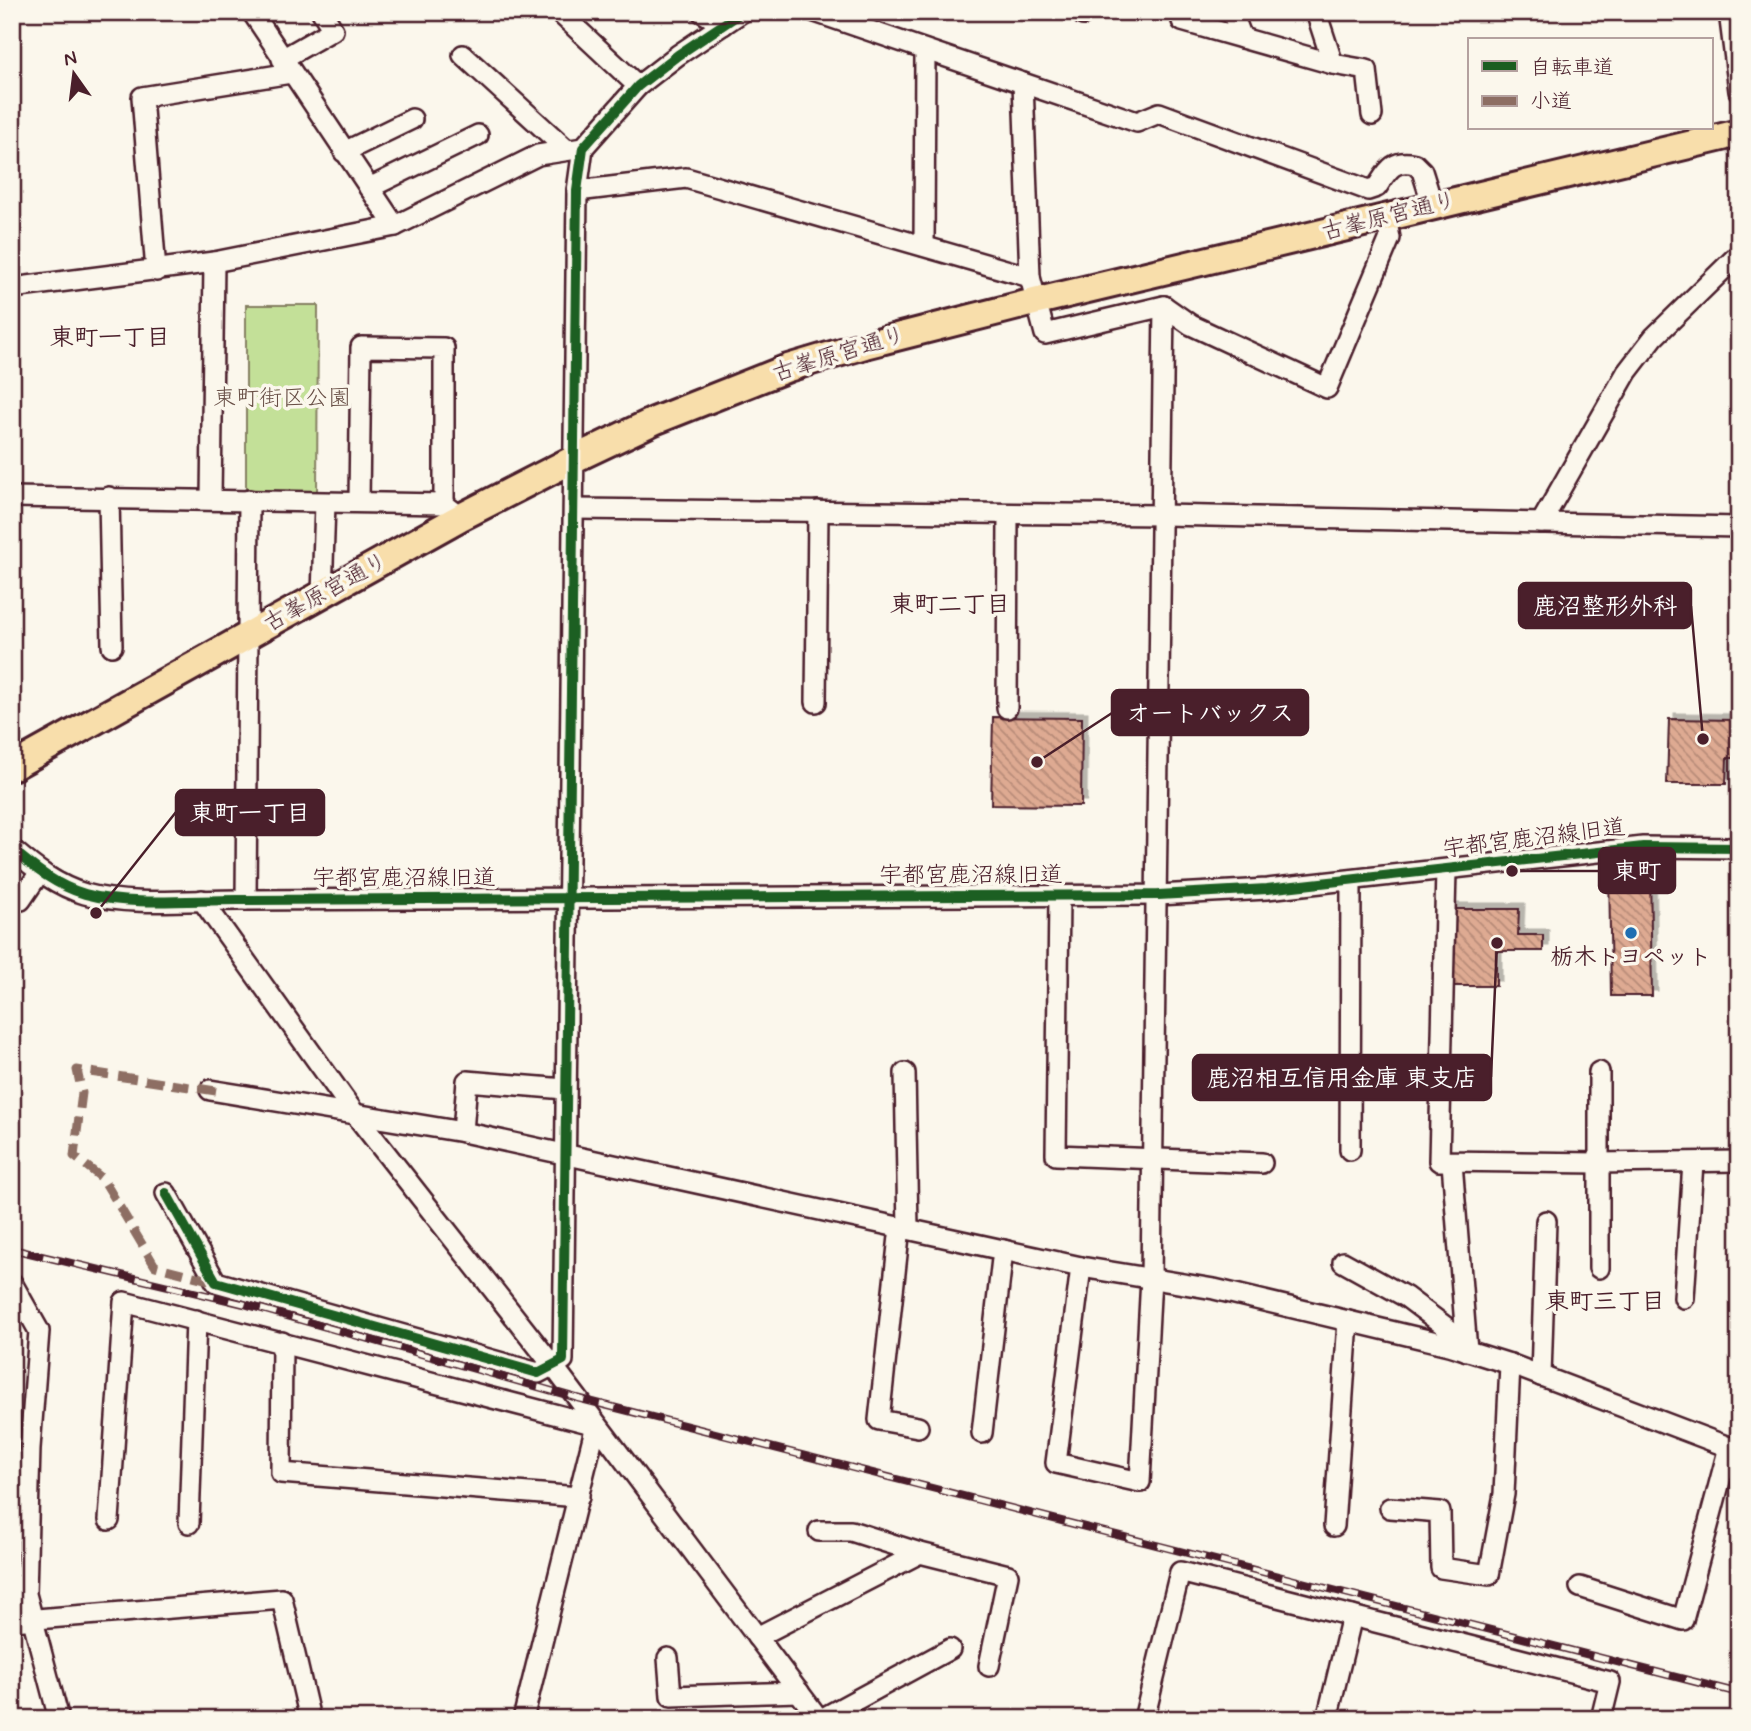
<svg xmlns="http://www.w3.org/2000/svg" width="1751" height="1731" font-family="Mynerve,'Klee One',sans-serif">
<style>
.green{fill:#c3e098;stroke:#868062;stroke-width:2}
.building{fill:url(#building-back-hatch);stroke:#4a1f2b;stroke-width:2;filter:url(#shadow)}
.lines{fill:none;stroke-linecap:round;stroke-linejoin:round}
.minor-casing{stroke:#4a1f2b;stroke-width:24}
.major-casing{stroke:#4a1f2b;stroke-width:32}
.minor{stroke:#fbf7ec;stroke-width:19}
.major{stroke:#f8deab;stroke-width:26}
.rail-casing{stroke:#4a1f2b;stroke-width:8}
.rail{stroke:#fbf7ec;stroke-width:5;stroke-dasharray:16;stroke-linecap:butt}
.quiet{stroke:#8d6e63;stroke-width:9;stroke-dasharray:18 9;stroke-linecap:butt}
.cycleway-casing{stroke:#fbf7ec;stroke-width:15}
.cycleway{stroke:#1b5e20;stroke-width:10}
.poi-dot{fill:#1f6fb2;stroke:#fbf7ec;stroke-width:2.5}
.labels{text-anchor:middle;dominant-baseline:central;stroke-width:7;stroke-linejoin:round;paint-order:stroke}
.street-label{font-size:23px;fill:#4a1f2b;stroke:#fbf7ec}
.park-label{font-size:23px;fill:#684f46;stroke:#fbf7ec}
.poi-label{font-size:23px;font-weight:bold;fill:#4a1f2b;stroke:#fbf7ec}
.neighbourhood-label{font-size:24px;font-weight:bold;fill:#4a1f2b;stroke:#fbf7ec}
.leader{fill:none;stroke:#4a1f2b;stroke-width:2.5}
.callout-dot{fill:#4a1f2b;stroke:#fbf7ec;stroke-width:2.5}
.callout{fill:#4a1f2b;stroke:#4a1f2b;stroke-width:2.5}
.callout-label{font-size:24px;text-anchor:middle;font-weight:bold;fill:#fff}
</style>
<defs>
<pattern id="building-back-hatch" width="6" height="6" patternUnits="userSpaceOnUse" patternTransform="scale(1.75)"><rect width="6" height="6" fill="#deaa92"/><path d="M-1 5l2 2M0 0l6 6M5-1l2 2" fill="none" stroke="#b68a77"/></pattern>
<filter id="shadow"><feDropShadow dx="5.5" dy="-5.5" stdDeviation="0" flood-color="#0004"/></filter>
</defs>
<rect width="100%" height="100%" fill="#fbf7ec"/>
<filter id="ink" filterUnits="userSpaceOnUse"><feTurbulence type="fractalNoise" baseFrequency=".0143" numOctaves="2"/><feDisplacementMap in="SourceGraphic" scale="14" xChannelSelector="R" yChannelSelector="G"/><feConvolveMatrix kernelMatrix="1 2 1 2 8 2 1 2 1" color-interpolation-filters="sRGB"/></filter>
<g filter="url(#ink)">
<polygon class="green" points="246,305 318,305 317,493 246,493"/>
<g class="building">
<polygon points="993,717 1082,718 1081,806 991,805"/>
<polygon points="1669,719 1739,720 1739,758 1727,758 1726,784 1667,784"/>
<polygon points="1609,869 1650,869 1652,996 1611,996"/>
<polygon points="1452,909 1519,909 1518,935 1543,935 1543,951 1496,951 1496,986 1452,986"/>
</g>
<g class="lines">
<defs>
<g id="minor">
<polyline points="252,12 395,226"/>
<polyline points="559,12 638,86"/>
<polyline points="702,12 723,25"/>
<path d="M815,12L1137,122L1159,113L1368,190L1377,187C1388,170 1393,159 1415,164L1422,171L1433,206"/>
<polyline points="1082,12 1083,15"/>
<polyline points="1232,12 1242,38"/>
<polyline points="1729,12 1739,91"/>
<polyline points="1182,21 1333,64 1316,12"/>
<polyline points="463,55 567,150"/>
<polyline points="282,59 333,30 322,12"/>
<polyline points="1333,64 1367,70 1372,115"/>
<polyline points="1023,83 1030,277"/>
<polyline points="344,152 412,119"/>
<polyline points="369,188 478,135"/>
<polyline points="577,191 686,178 1030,277 1045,334 1164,306 1191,325 1327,388 1390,238 1386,218"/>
<polyline points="924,246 925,50"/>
<polyline points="156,271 142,97 291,73"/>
<polyline points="12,288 214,262 395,226 538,155 583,148"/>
<polyline points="12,497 444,504 461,517"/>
<polyline points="109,497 112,646"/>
<polyline points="211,499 214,262"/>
<polyline points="359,502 361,347 444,348 444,504"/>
<polyline points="574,509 1163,515 1739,527"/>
<polyline points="1541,523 1627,372 1654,337 1739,254"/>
<polyline points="322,595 325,503"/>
<polyline points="816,702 818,511"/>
<polyline points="1007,708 1008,514"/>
<path d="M12,849C34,868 57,886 85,894C132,907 197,899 246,900L1158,895L1267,889L1643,847L1739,848"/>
<polyline points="1446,870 1439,1161 1598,1163 1739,1161"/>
<polyline points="1059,897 1056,1155 1262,1163"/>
<polyline points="12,900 21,900 40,872"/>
<polyline points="202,900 355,1114 554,1367 819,1719"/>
<polyline points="246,900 249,500"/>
<polyline points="905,1073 908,1229"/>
<polyline points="210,1090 463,1132 1081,1267 1214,1289 1449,1345 1510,1364 1739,1451"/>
<polyline points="463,1132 467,1081 565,1089"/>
<polyline points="1350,1150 1351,880"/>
<polyline points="1452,1163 1467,1351"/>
<polyline points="166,1193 216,1282 538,1373 563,1360 577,191 583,148 638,86 678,55 742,12"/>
<polyline points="900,1227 879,1420 918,1427"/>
<polyline points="1343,1262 1406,1297 1466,1342"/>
<polyline points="1081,1267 1056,1463 1140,1482 1151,1278 1164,306"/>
<polyline points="1599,1268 1599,1072"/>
<polyline points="12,1283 39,1331 30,1448 26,1594 59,1719"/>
<polyline points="1684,1298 1693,1163"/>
<polyline points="282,1342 281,1473 579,1497"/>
<polyline points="1541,1376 1546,1221"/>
<polyline points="982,1433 1003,1250"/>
<polyline points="1390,1508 1440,1512 1441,1568 1489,1575 1504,1494 1510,1364"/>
<polyline points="109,1520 124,1302 596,1425 523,1719"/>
<polyline points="189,1523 196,1320"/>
<polyline points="1334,1526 1348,1321"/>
<polyline points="819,1531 851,1531 920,1553"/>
<polyline points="1580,1587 1683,1620 1729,1447"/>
<polyline points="12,1621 282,1599 310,1719"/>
<polyline points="757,1637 920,1553 1008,1575 989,1666"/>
<polyline points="668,1658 671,1696 799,1692"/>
<polyline points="821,1719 950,1649"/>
<polyline points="1144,1719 1180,1572 1610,1682 1601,1719"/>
<polyline points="1327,1719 1352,1616"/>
</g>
<polyline id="major" points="12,767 461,517 576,458 654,421 788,368 865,345 1038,301 1739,133"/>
</defs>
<use href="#minor" class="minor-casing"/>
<use href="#major" class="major-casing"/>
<use href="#minor" class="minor"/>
<use href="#major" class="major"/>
<defs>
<polyline id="rail" points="12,1249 244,1304 577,1398 1739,1693"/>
</defs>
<use href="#rail" class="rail-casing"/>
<use href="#rail" class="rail"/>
<polyline class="quiet" points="216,1091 77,1070 82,1093 74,1156 103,1179 155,1266 216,1282"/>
<defs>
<g id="cycleway">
<path d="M12,849C34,868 57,886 85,894C132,907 197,899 246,900L1158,895L1267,889L1643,847L1739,848"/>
<polyline points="166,1193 216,1282 538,1373 563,1360 577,191 583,148 638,86 678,55 742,12"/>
</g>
</defs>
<use href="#cycleway" class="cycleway-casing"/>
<use href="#cycleway" class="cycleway"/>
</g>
</g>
<circle class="poi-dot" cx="1631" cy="933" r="7"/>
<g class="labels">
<g class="street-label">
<text transform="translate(1389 217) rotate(-14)">古峯原宮通り</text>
<text transform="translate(839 355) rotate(-17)">古峯原宮通り</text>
<text transform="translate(326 593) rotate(-29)">古峯原宮通り</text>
<text transform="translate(1534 839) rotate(-7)">宇都宮鹿沼線旧道</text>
<text x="971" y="876">宇都宮鹿沼線旧道</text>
<text x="404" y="879">宇都宮鹿沼線旧道</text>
</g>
<g class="park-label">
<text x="282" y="399">東町街区公園</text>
</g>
<g class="poi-label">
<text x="1631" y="958">栃木トヨペット</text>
</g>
<g class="neighbourhood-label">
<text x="110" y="338">東町一丁目</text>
<text x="950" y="605">東町二丁目</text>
<text x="1605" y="1302">東町三丁目</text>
</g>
</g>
<path class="leader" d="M1703 739L1691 606M1037 762L1112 713M96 913L176 812M1512 871L1599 871M1497 943L1491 1077"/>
<g class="callout-dot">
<circle cx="1703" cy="739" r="7"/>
<circle cx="1037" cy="762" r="7"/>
<circle cx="96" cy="913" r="7"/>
<circle cx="1512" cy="871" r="7"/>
<circle cx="1497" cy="943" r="7"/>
</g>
<g class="callout">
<rect x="1519" y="583" width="172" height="45" rx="7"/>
<rect x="1112" y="690" width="196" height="45" rx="7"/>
<rect x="176" y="790" width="148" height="45" rx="7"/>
<rect x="1599" y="848" width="76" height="45" rx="7"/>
<rect x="1193" y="1055" width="298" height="45" rx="7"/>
</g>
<g class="callout-label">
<text x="1605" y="614">鹿沼整形外科</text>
<text x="1210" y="721">オートバックス</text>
<text x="250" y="821">東町一丁目</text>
<text x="1637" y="879">東町</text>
<text x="1342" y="1086">鹿沼相互信用金庫 東支店</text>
</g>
<rect width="1751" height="1731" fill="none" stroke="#fbf7ec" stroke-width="42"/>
<rect x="21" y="21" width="1709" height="1689" fill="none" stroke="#4a1f2b" stroke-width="2.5" filter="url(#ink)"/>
<rect x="1468" y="38" width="245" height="91" fill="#fbf7ec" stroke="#b4a19f" stroke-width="2"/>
<rect x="1482" y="61" width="35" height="10" fill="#1b5e20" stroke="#b4a19f" stroke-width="2"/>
<text x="1530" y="74" font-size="21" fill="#4a1f2b">自転車道</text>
<rect x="1482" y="96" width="35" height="10" fill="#8d6e63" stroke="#b4a19f" stroke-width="2"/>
<text x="1530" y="108" font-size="21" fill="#4a1f2b">小道</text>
<g transform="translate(74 74) rotate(346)" stroke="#fbf7ec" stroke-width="5" paint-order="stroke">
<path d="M0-5L12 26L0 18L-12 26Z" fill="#4a1f2b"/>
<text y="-10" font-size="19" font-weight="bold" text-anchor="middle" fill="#4a1f2b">N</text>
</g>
</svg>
